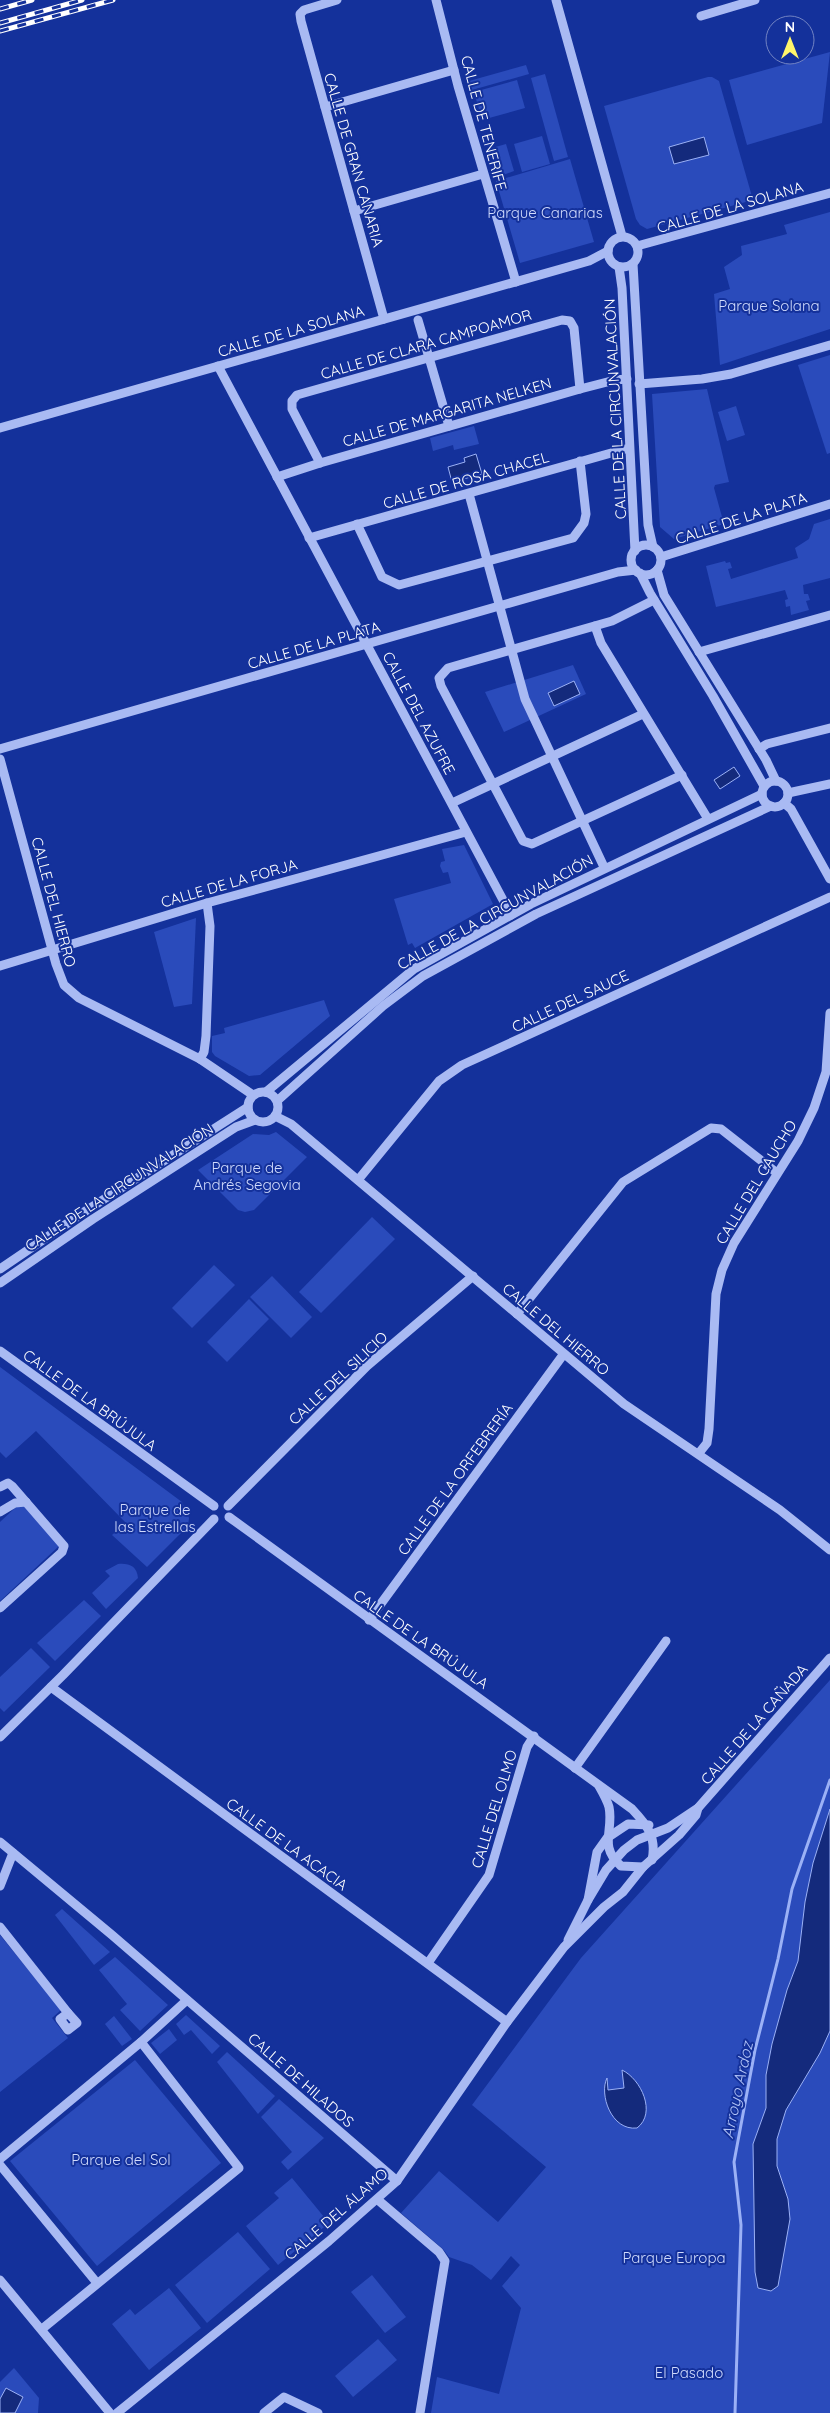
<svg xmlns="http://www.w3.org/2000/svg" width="830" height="2413" font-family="Quicksand,sans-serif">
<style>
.green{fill:#2a4bbb}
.water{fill:#142a7c;stroke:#9bb1f6}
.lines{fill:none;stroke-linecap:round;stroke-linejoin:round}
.stream{stroke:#9bb1f6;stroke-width:3}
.minor{stroke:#a9baf3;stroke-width:9}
.rail-casing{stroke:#fff;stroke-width:5}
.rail{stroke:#14319b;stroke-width:3;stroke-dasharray:9;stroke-linecap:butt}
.labels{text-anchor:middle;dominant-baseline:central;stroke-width:4;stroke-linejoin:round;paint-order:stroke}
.street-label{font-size:15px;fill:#fff;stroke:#14319b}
.park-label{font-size:15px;fill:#d1dbfd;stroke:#14319b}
.water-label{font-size:16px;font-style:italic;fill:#b5c6f9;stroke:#14319b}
</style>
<rect width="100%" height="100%" fill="#14319b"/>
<g class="green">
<polygon points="830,52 822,123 747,145 729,80"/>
<polygon points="526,65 529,74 472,90 469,81"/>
<polygon points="545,74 568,157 554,161 531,78"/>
<polygon points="708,77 712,77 719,81 753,200 647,229 640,225 636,219 604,106"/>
<polygon points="517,80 525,108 482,120 474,92"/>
<polygon points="542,136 550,164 522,172 514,144"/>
<polygon points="506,144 514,171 500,176 492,148"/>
<polygon points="570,159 594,242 520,263 496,181"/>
<polygon points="830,212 830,329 720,365 714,294 730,289 724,267 742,255 741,246 787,234 784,225"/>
<polygon points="830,355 830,453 827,454 798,365"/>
<polygon points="707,389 729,482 715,485 714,488 724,524 674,539 660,527 652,394"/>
<polygon points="736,406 745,435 727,441 718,412"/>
<polygon points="474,426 479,444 454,450 453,445 433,451 430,438"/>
<polygon points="830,519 830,578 803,585 804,594 808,594 810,600 806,601 809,610 791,615 790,606 786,607 785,600 788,599 785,590 716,607 706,566 725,561 726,563 730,562 732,568 728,569 731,579 798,558 795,548 809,539 814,524"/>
<polygon points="573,665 586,694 504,732 485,692"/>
<polygon points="464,845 493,904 415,948 412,943 408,945 394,899 451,883 448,872 443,873 440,866 441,862 445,861 442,849"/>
<polygon points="196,918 192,1004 174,1007 154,932"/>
<polygon points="324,1000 330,1016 260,1075 249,1076 215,1056 212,1052 212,1036 225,1033 224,1028"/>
<polygon points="276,1132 307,1157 254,1210 245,1212 238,1210 198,1170 253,1134 269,1135"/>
<polygon points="372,1217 395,1239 321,1313 299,1292"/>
<polygon points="214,1265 235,1285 192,1328 172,1308"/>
<polygon points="272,1276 312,1317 291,1338 250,1297"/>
<polygon points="249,1299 269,1319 227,1362 207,1342"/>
<polygon points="0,1367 182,1502 189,1518 188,1526 147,1567 112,1535 126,1523 36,1431 6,1458 0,1452"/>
<polygon points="23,1505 59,1546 0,1601 0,1522 16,1507"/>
<path d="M118,1564C129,1563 137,1566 138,1578L106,1609L92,1593L110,1576L105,1571Z"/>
<polygon points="84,1600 101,1616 55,1661 37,1643"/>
<polygon points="31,1648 50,1667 4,1712 0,1708 0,1677"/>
<polygon points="830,1680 830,2413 431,2413 437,2377 499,2394 521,2308 502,2286 520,2265 511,2256 491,2280 472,2265 449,2257 443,2249 401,2213 439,2171 498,2222 546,2167 472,2105 581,1958"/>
<polygon points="62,1909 110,1952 94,1965 55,1915"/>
<polygon points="0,1935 61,2010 52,2018 68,2038 0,2092"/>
<polygon points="115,1957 168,2005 140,2031 120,2010 127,2004 99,1970"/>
<polygon points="186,2015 220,2046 212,2054 191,2030 184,2035 176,2024"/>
<polygon points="114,2016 132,2039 122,2046 105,2024"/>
<polygon points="169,2029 177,2040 160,2054 151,2043"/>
<polygon points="227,2052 275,2096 258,2114 217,2062"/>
<polygon points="135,2060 221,2163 97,2266 10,2161"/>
<polygon points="279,2099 324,2138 288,2170 281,2162 292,2152 261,2117"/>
<polygon points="292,2178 329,2223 278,2265 246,2226 279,2198 274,2193"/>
<polygon points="238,2232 270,2269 207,2323 175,2285"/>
<polygon points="372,2275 406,2317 385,2333 351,2292"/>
<polygon points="169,2288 201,2328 149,2370 112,2324 130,2309 135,2315"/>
<polygon points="378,2339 397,2360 353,2397 335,2376"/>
<polygon points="14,2368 39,2398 38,2413 0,2413 0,2382"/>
</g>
<g class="water">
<polygon points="704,137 709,155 674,164 669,147"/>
<polygon points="476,454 482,474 452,482 448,467 465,462 464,458"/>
<polygon points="574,681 580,694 554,706 548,693"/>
<polygon points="734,767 740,776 720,789 714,780"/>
<polygon points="830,1809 830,2031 820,2053 786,2110 777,2139 777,2166 788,2199 790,2219 778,2286 771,2291 758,2288 755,2272 753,2144 766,2108 766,2075 772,2044 787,1990 798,1961 805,1902 813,1863"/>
<path d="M622,2070C641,2079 657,2113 637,2128C611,2131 599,2094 607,2078L608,2090L624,2088Z"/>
<polygon points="6,2388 23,2397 15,2413 0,2413 0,2399"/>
</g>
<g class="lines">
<polyline class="stream" points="735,2413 741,2225 734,2162 755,2050 778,1959 792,1889 830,1780"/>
<g class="minor">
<polyline points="337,0 304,10 300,14 301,21 384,319"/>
<polyline points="436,0 458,86 516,282"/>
<polyline points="556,0 622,236"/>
<polyline points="701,16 755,0"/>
<polyline points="325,107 454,70"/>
<polyline points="354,211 483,174"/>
<circle cx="623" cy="252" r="15"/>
<polyline points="637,246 830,193"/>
<polyline points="633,264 648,525 653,547"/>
<polyline points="619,267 622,288 635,551"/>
<polyline points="418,320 449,426"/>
<polyline points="218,366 511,915"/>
<polyline points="639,384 702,379 731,374 830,345"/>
<polyline points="0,428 589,261 608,251"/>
<polyline points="320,463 292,409 292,401 297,395 562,320 570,321 574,328 580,389"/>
<polyline points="277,477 320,463 580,389 615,380 627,379"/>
<polyline points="469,494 525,699 604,867"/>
<polyline points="357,524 382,577 399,585 573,538 584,523 586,514 580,461"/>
<polyline points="309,538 629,448"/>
<circle cx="646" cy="560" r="15"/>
<polyline points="661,557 830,504"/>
<polyline points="657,570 664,595 766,760 776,781"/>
<polyline points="640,573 650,593 713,696 764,786"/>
<polyline points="654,600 612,621 448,668 439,678 441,686 523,841 532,844 682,775"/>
<polyline points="595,626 601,643 708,819"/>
<polyline points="699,652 830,615"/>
<polyline points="0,749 618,572 636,570"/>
<polyline points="759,749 767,744 830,728"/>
<polyline points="0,759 56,964 64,985 79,998 200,1059 253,1095"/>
<circle cx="775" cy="794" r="13"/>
<polyline points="788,793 830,784"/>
<polyline points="452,803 643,714"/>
<polyline points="784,803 791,809 830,879"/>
<polyline points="0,966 207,903 466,832"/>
<polyline points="200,1059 204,1052 206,1036 210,926 207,903"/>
<circle cx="263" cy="1107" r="15"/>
<polyline points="266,1092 414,969 531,904 762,794"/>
<polyline points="277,1101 383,1006 423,976 536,914 771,806"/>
<polyline points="275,1116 291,1124 624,1404 780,1510 830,1550"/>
<polyline points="358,1180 439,1081 462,1065 830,897"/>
<polyline points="0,1269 87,1210 248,1107"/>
<polyline points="0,1283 93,1219 236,1127 255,1120"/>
<polyline points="517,1314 623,1182 711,1128 721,1129 777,1173"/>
<polyline points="0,1351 214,1506"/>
<polyline points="699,1453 707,1443 709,1429 716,1294 722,1270 734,1243 798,1141 814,1108 826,1072 830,1013"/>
<polyline points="0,1487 8,1483 12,1486 64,1546 62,1552 0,1608"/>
<polyline points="228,1506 367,1366 473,1276"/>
<polyline points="0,1512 15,1503 26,1502"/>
<path d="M229,1517L632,1809C647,1825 657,1837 652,1860"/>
<polyline points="369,1620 563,1355"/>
<polyline points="51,1687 507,2022"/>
<polyline points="0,1737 63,1675 214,1519"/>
<polyline points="575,1768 666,1641"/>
<path d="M599,1786C603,1793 607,1800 609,1807C614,1831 598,1846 621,1866L643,1867"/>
<polyline points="0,1842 112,1935 397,2181"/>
<polyline points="0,1886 13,1853"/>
<polyline points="588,1900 606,1870 624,1850 637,1840 668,1828 698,1808 830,1658"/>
<polyline points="0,1927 68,2013"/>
<polyline points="568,1940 588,1900 597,1852 607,1838 628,1824 649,1825"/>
<polyline points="428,1963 489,1875 527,1747 534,1736"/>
<polygon points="68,2013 77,2023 68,2030 60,2019"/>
<polyline points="0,2159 141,2042 187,2000"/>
<polyline points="0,2165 97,2283"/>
<polyline points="378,2200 439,2252 445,2261 420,2413"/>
<polyline points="0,2280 110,2413"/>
<polyline points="42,2329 239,2168 141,2042"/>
<polyline points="117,2413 329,2241 397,2181 507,2022 564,1947 604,1907 623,1892 643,1867 679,1835 696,1815 698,1808"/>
<polyline points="264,2413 284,2397 318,2413"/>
</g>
<defs>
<g id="rail">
<polyline points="0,9 32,0"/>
<polyline points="0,23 82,0"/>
<polyline points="0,31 113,0"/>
</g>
</defs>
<use href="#rail" class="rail-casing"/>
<use href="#rail" class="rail"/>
</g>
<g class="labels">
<g class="street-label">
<text transform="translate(484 123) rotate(75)">CALLE DE TENERIFE</text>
<text transform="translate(354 160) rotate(74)">CALLE DE GRAN CANARIA</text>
<text transform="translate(730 207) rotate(-16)">CALLE DE LA SOLANA</text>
<text transform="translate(291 331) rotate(-16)">CALLE DE LA SOLANA</text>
<text transform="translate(426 344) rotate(-16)">CALLE DE CLARA CAMPOAMOR</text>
<text transform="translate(615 409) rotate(-93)">CALLE DE LA CIRCUNVALACIÓN</text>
<text transform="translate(447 412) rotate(-16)">CALLE DE MARGARITA NELKEN</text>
<text transform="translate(466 480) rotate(-16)">CALLE DE ROSA CHACEL</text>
<text transform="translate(741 518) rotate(-18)">CALLE DE LA PLATA</text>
<text transform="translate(314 645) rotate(-16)">CALLE DE LA PLATA</text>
<text transform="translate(419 713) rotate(62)">CALLE DEL AZUFRE</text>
<text transform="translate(229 883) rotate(-16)">CALLE DE LA FORJA</text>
<text transform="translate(54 902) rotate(75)">CALLE DEL HIERRO</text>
<text transform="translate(495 912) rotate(-29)">CALLE DE LA CIRCUNVALACIÓN</text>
<text transform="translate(570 1001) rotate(-25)">CALLE DEL SAUCE</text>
<text transform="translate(756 1182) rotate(-59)">CALLE DEL CAUCHO</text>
<text transform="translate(119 1187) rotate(-33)">CALLE DE LA CIRCUNVALACIÓN</text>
<text transform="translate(556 1329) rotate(40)">CALLE DEL HIERRO</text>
<text transform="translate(338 1378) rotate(-43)">CALLE DEL SILICIO</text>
<text transform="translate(90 1400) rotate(36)">CALLE DE LA BRÚJULA</text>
<text transform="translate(455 1479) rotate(-54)">CALLE DE LA ORFEBRERÍA</text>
<text transform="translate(421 1639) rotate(35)">CALLE DE LA BRÚJULA</text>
<text transform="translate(754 1724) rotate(-49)">CALLE DE LA CAÑADA</text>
<text transform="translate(494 1809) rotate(-73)">CALLE DEL OLMO</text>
<text transform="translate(287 1844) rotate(36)">CALLE DE LA ACACIA</text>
<text transform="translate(301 2080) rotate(41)">CALLE DE HILADOS</text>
<text transform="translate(336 2214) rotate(-41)">CALLE DEL ÁLAMO</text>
</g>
<g class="park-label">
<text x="545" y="212">Parque Canarias</text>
<text x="769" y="305">Parque Solana</text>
<text x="247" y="1167">Parque de<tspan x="247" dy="17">Andrés Segovia</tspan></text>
<text x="155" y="1509">Parque de<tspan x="155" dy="17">las Estrellas</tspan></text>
<text x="121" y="2159">Parque del Sol</text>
<text x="674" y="2257">Parque Europa</text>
<text x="689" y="2372">El Pasado</text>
</g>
<g class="water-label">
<text transform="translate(737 2090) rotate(-78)">Arroyo Ardoz</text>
</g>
</g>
<g transform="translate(790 40)"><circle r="24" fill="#14319b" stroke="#7283c3"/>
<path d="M0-4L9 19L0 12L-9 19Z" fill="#fff56b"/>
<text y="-8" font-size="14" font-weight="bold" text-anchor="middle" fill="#ffffff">N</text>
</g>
</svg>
